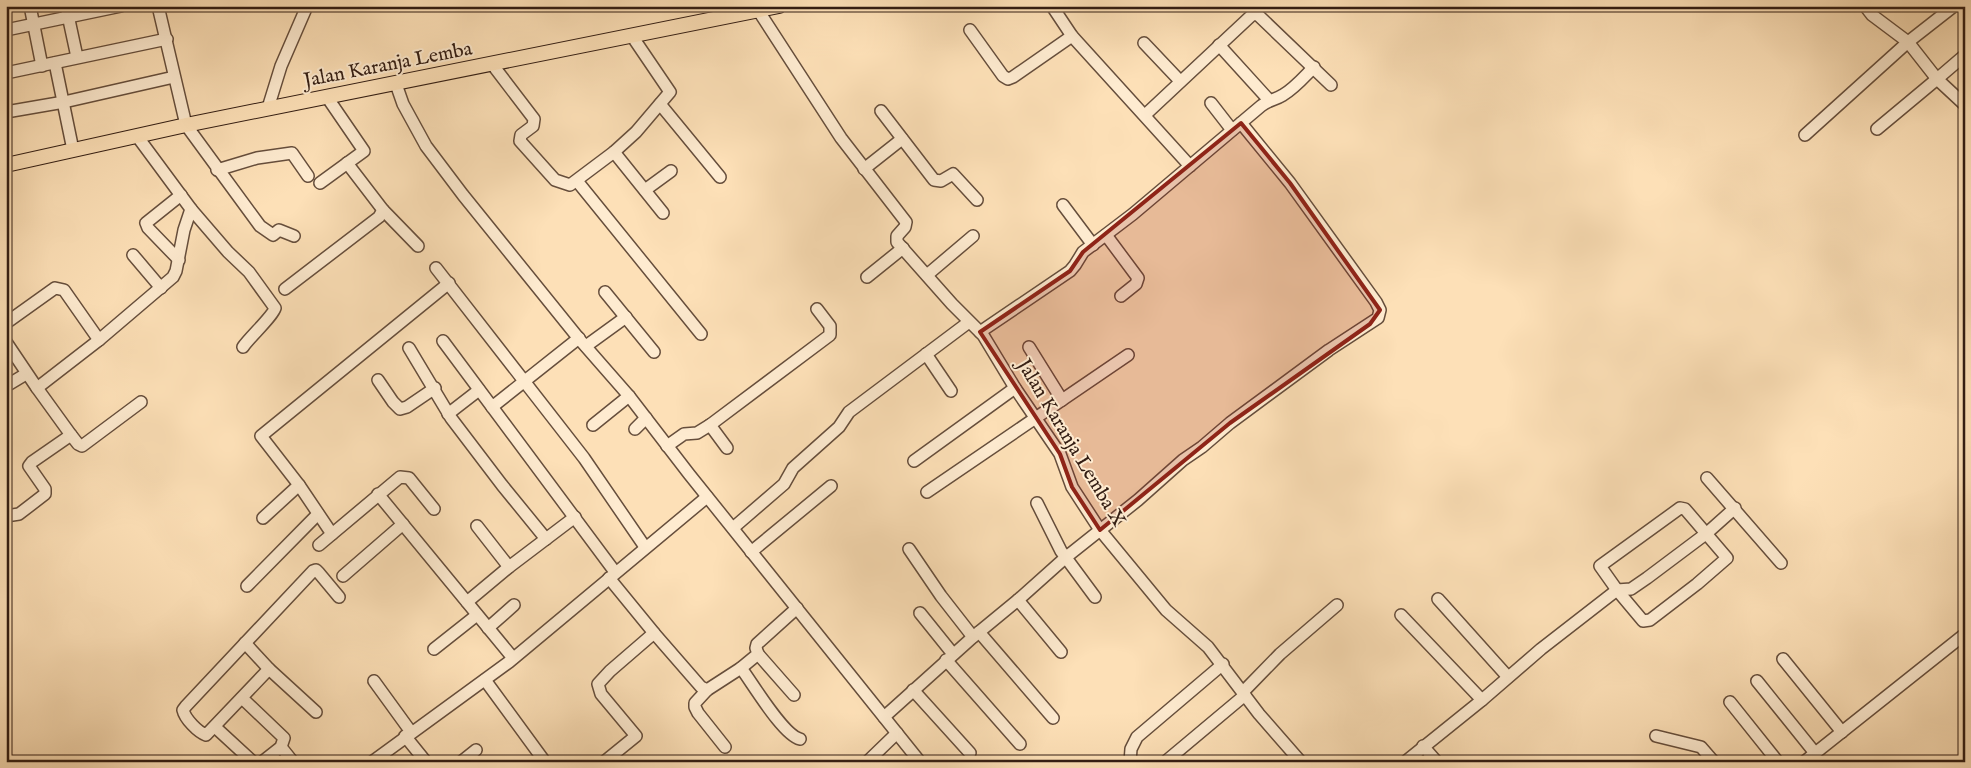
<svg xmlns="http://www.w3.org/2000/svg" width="1971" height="768" font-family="'IM FELL English',serif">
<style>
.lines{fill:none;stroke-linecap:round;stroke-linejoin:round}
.minor-casing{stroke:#664e3c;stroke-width:14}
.major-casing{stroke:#331d13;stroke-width:16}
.minor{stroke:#feebd0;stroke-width:11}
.major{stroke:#fde0b7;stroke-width:14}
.marked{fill:#8f2418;fill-opacity:0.2;stroke:#8f2418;stroke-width:4;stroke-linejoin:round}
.labels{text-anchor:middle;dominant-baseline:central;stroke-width:4;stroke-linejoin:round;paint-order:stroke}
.street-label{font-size:20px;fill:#331d13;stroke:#feebd0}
</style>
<rect width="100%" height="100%" fill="#fde0b7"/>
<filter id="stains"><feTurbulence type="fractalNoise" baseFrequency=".004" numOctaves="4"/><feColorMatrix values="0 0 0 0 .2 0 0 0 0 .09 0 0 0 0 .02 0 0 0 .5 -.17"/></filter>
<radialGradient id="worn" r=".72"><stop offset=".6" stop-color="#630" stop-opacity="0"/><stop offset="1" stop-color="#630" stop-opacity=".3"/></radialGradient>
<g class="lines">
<defs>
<g id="minor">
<polyline points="30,6 42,66"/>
<polyline points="66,6 77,57"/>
<polyline points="158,6 186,125 260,226 273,235 279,230 294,236"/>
<polyline points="1052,6 1072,36 1190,166"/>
<polyline points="1865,6 1872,15 1908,42 1954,6"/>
<polyline points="758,10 841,138 906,222 905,227 897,236 897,242 952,304 983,335 1015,388 1060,454 1072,487 1100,530 1166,610 1208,647 1259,714 1301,762"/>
<polyline points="6,30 121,6"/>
<polyline points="970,30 1003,76 1008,79 1013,77 1072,36"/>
<polyline points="1144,43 1180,81"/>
<polyline points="1219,45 1269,100"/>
<polyline points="55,63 73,150"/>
<polyline points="492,64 534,119 533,126 521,135 520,141 555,180 570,185 614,152 636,132 670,92 632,36"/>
<polyline points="6,73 167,39"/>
<polyline points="396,84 403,104 426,146 463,195 580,340 629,396 689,474 920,762"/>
<polyline points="1211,103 1232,130"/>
<polyline points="660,104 720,177"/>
<polyline points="268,108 281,66 307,6"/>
<polyline points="881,111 934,180 941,181 953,174 977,200"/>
<polyline points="6,112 64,102 174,77"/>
<polyline points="1145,115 1253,14 1258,15 1331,85"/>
<polyline points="1877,129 1937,79 1965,105"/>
<polyline points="1805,135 1908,42 1937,79 1965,55"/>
<polyline points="614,152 663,213"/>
<polyline points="347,163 383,210 418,246"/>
<polyline points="864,169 902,139"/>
<polyline points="217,170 257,158 292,153 308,176"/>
<polyline points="577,181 701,334"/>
<polyline points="320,183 364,151 327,97"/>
<polyline points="645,190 671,171"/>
<polyline points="1063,205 1093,245"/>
<path d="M191,209L228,252L249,272L275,308C273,316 249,338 243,347"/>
<polyline points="1106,235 1138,278 1136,284 1121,296"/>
<polyline points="133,255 161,288"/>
<polyline points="179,260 148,228 146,223 181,195"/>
<polyline points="436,268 584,458 645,547"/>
<polyline points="927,275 973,236"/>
<polyline points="867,277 903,248"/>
<polyline points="285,289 379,217 383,210"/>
<polyline points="605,292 654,352"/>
<polyline points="6,323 55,288 64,290 99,340 37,388"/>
<path d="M980,332L1070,271L1075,265L1083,252L1133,214L1261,106C1268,100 1275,100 1283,95C1295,88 1304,77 1314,67"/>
<polyline points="99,340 173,277 176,271 184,230 191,209 137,136"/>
<polyline points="443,341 615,572"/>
<polyline points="6,342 37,388 71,435 32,462 29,466 45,489 45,494 19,514 6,516"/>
<polyline points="586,346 626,317"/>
<polyline points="1029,347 1062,400"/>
<polyline points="409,348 451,418 502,485 546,539"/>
<polyline points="926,354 951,391"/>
<polyline points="378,380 393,402 400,409 407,407 435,388"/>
<polyline points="6,386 26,374"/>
<polyline points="492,407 579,338"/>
<polyline points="448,414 479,390"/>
<polyline points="593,425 629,396"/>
<polyline points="710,425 727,448"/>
<polyline points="635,429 646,418"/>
<polyline points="71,435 78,444 82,446 141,402"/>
<polyline points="667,446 684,434 697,433 710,425 830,335 830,326 817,309"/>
<polyline points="914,461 1015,388"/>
<polyline points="1707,478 1781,563"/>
<polyline points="927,492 1128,355"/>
<polyline points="378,494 513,658"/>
<polyline points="1037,503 1061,551 1095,597"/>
<polygon points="1680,508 1685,509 1727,558 1697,584 1650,620 1643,621 1617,590 1600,566"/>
<polyline points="263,518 299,485"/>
<polyline points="477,526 509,567"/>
<polyline points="733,528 784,484 793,468 839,427 849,412 969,322"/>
<polyline points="332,534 299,485 261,436 449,283"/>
<polyline points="319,545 400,477 409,478 434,509"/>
<polyline points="909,549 941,596 973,637"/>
<polyline points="751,552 831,486"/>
<polyline points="343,576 403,524"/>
<polyline points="609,578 654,633"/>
<polyline points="247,586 318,514"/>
<polyline points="1438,599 1508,677"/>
<polyline points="1018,600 1061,652"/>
<polyline points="467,602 509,567 575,517"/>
<polyline points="920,613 953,654"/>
<polyline points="1401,615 1482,700"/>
<polyline points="488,628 514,605"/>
<polyline points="979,632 1053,718"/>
<polyline points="245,643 269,669 316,712"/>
<polyline points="434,649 477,615"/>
<polyline points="758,654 794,695"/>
<polyline points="1783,659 1842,732"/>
<polyline points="946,660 1020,744"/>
<path d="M741,668C753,684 783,735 800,739"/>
<path d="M269,669L206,735C198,732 185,719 183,710L186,706L313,571L316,570L319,573L339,597"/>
<polyline points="485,680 545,762"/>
<polyline points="374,681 411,732"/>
<polyline points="1757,681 1815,753"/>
<polyline points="913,690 970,753"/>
<polyline points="1243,692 1280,654 1337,605"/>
<polyline points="242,698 284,738 281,747 262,762"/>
<polyline points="1730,702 1778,762"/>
<polyline points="884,717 973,637 1018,600 1065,558 1138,500 1183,460 1202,447 1230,423 1329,350 1378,318 1380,310 1376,302 1290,183 1241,123"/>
<polyline points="215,727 253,762"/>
<polyline points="405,736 426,762"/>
<polyline points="1656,736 1701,747 1714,762"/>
<polyline points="1423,746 1437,762"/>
<polyline points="281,747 293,762"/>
<polyline points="725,747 698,713 695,707 695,703 707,690 741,668 758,654 756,648 757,644 797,608"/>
<polyline points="372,762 509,662 707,497"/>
<polyline points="461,762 476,750"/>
<polyline points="604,762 636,736 601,694 598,684 610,671 654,633 701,687 707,690"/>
<polyline points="867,762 897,733"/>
<polyline points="1130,762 1131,749 1137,737 1223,664"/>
<polyline points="1165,762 1245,695"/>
<polyline points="1405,762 1482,700 1541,649 1617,590 1631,589 1647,578 1707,533 1735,508"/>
<polyline points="1804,762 1965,634"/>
</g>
<polyline id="major" points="6,165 186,125 779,6"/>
</defs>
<use href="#minor" class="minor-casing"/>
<use href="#major" class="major-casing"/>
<use href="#minor" class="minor"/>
<use href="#major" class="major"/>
</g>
<path class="marked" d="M1241,123L1290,183L1380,310L1370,324L1230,423L1100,530L1072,487L1060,454L980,332L1070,271L1083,252Z"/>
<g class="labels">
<g class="street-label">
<text transform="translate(388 65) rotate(-11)">Jalan Karanja Lemba</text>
<text transform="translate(1071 443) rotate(59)">Jalan Karanja Lemba X</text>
</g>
</g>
<rect width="1971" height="768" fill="none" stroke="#fde0b7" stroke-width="25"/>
<rect x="8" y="8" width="1956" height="753" fill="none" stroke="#331d13" stroke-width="2.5"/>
<rect x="12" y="12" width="1946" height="743" fill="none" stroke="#331d13"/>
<rect width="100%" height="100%" filter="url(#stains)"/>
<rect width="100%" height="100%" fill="url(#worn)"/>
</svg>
